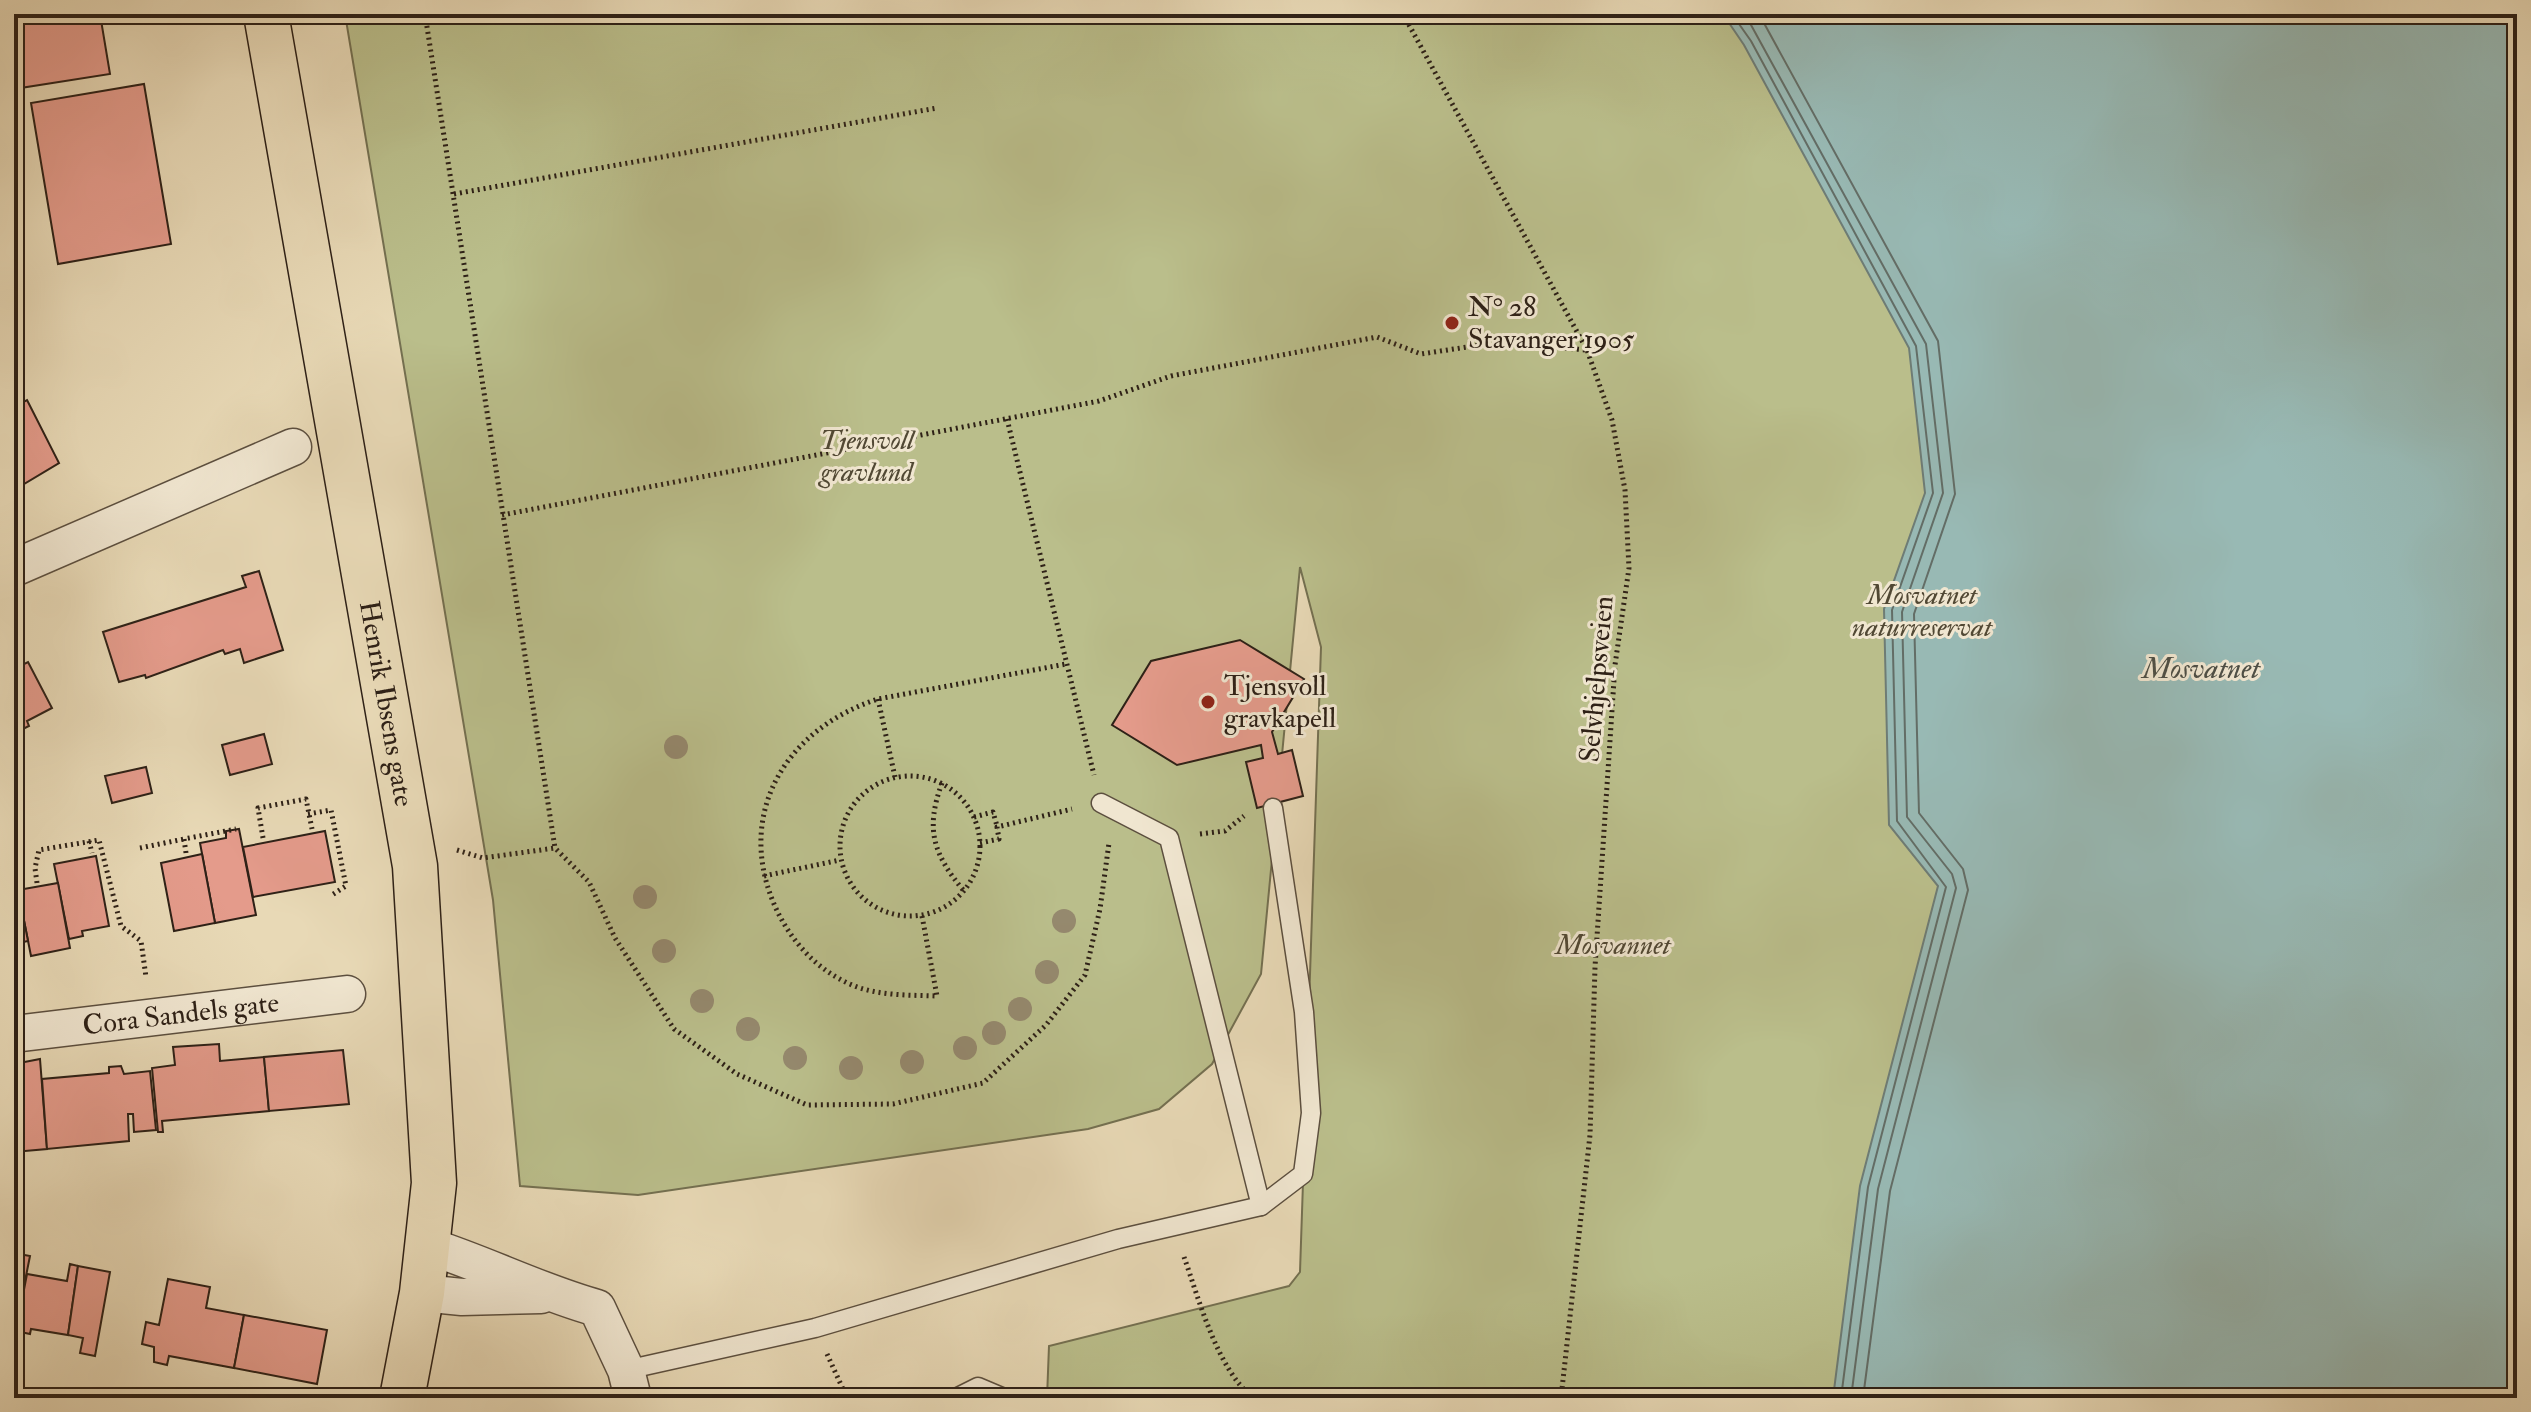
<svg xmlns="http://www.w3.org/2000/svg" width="2531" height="1412" font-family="'IM FELL Double Pica',serif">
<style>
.green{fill:#babe8b;stroke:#747051;stroke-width:2}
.water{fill:#98b9b4;stroke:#6e7c75;stroke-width:2}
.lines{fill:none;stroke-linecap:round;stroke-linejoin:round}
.shore{stroke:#636d66;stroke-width:2}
.building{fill:#e49b8b;stroke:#2e2117;stroke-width:2}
.service-casing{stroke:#5c4f3f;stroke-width:21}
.minor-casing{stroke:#5c4f3f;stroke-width:39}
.primary-casing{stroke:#2e2117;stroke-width:47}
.path{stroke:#2e2117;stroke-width:5;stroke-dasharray:2 4;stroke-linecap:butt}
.service{stroke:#f0e6d0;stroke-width:18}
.minor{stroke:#f0e6d0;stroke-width:36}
.primary{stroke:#e8d9b6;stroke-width:44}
.tree{fill:#95896e}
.poi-dot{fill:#8f2418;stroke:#f0e6d0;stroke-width:3}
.labels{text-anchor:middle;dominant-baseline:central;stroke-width:6;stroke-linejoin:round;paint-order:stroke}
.poi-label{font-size:28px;fill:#2e2117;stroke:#f0e6d0;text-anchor:start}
.park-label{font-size:28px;font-style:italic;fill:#514834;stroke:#f0e6d0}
.street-label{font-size:28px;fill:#2e2117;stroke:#f0e6d0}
.water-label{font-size:30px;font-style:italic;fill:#4e4f46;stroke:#f0e6d0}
</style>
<rect width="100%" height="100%" fill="#e8d9b6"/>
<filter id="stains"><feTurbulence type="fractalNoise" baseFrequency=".0025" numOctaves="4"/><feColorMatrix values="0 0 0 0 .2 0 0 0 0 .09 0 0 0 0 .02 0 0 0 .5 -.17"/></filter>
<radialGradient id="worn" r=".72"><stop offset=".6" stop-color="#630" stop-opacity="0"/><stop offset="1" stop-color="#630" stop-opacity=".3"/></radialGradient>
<polygon class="green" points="345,14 2517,14 2517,1398 1047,1398 1049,1346 1289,1286 1300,1272 1321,647 1300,567 1261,974 1212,1064 1159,1109 1088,1129 638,1195 520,1186 493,900"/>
<polygon class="water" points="1723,14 2517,14 2517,1398 1833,1398 1860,1186 1938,886 1889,825 1884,609 1925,493 1909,348 1744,45"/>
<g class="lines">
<g class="shore">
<polyline points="1732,14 1751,41 1916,346 1933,493 1892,610 1897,821 1946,887 1868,1187 1841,1398"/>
<polyline points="1745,14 1926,344 1943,493 1902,612 1907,817 1952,874 1956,888 1878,1189 1851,1398"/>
<polyline points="1759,14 1938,341 1955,494 1914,614 1919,813 1963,869 1968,890 1890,1191 1863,1398"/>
</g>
</g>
<g class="building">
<polygon points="14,14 100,14 110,74 14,89"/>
<polygon points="144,84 171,244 58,264 31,103"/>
<polygon points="27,400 59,463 14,490 14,407"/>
<polygon points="259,571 283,650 244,663 240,649 225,654 223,650 146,678 145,675 119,682 103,632 246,587 242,576"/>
<polygon points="1240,640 1304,679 1272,732 1278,754 1292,750 1303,796 1257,808 1246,762 1263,758 1261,745 1177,765 1112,725 1151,661"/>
<polygon points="28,662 52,708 27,721 29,726 17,732 14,669"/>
<polygon points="264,734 272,764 230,775 222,745"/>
<polygon points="146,767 152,793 112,803 105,776"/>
<polygon points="239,829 256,915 215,923 200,843 226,838 226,831"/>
<polygon points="325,831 335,882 253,897 243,847"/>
<polygon points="202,854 215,923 174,931 161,863"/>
<polygon points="96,856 109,926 82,931 83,936 69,939 54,864"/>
<polygon points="58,883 70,948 31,956 18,890"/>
<polygon points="18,890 28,941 14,944 14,891"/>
<polygon points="219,1044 220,1061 264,1057 269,1111 162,1121 163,1132 158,1132 152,1068 175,1065 173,1047"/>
<polygon points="343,1050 349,1104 269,1111 264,1057"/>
<polygon points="40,1059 47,1149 14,1152 14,1064"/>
<polygon points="121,1066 124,1074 150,1071 156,1130 134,1132 133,1114 128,1114 129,1141 47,1149 42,1079 109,1073 109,1067"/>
<polygon points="14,1253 30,1256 15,1331 14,1331"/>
<polygon points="70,1264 78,1266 68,1335 31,1329 30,1334 16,1331 27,1274 67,1281"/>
<polygon points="78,1266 110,1272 95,1356 80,1353 83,1338 68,1335"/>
<polygon points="168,1279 210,1287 206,1308 244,1315 234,1368 169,1356 167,1365 154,1362 154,1347 142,1344 146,1322 159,1325"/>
<polygon points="244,1315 327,1330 317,1384 234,1368"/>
</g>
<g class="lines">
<defs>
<g id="service">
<polyline points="1101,803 1169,838 1261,1206 1303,1174 1311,1113 1304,1012 1273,808"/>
<polyline points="626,1370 815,1328 1118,1239 1261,1206"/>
<polyline points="956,1398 978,1387 1004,1398"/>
</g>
<g id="minor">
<polyline points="14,568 293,447"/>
<path id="s1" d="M14,1034L347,994"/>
<path d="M428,1246C485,1264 539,1292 597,1308L626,1370L633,1398"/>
<polyline points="422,1293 462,1297 541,1295"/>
</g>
<g id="primary">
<path id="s2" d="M266,14L415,866L434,1183L422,1293L402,1398"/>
</g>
</defs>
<use href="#service" class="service-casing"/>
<use href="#minor" class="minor-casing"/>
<use href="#primary" class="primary-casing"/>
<g class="path">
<polyline points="425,14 555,848"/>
<polyline points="1403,14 1587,350 1612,420 1625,490 1629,568 1615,665 1595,967 1590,1135 1561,1398"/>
<polyline points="454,194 937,108"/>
<polyline points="1007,419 1094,775"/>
<polyline points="502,515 1099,401 1171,376 1377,337 1421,354 1500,342 1586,350"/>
<polyline points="878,699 895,777"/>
<circle cx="910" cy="846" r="70"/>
<path d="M942,783C925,829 933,854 964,891"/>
<polyline points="308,814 331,810 346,886 332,895"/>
<polyline points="974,817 993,812 997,826"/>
<polyline points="1200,834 1225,831 1244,816"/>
<polyline points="263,838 258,808 306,799 312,829"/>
<polyline points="89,841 92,853"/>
<polyline points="980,843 999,839 997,827 1072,809"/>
<polyline points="140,848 184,839"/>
<polyline points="457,850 483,858 555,848 589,882 615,938 674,1029 737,1074 807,1105 893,1104 983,1083 1046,1025 1085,975 1100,909 1109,843"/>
<polyline points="186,853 184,839 236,829"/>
<polyline points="764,876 840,860"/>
<polyline points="37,883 35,868 39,850 99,840 121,926 141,941 146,977"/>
<path d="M922,916L937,996C910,995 878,996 852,985C816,970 789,939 774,904C735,812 787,728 878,699L1066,664"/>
<path d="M1184,1257C1199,1299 1217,1369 1253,1398"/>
<polyline points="827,1354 847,1398"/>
</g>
<use href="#service" class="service"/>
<use href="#minor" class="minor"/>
<use href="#primary" class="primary"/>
</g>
<g class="tree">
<circle cx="676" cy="747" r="12"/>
<circle cx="645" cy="897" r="12"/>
<circle cx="1064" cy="921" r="12"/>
<circle cx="664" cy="951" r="12"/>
<circle cx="1047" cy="972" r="12"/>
<circle cx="702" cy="1001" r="12"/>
<circle cx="1020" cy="1009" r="12"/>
<circle cx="748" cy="1029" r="12"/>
<circle cx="994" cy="1033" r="12"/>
<circle cx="965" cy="1048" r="12"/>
<circle cx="795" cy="1058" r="12"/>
<circle cx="912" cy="1062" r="12"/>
<circle cx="851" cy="1068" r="12"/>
</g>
<g class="poi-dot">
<circle cx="1452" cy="323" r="8"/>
<circle cx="1208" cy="702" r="8"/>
</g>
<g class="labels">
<g class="poi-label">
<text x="1468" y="307">N° 28<tspan x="1468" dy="32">Stavanger 1905</tspan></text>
<text x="1224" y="686">Tjensvoll<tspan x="1224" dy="32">gravkapell</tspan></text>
</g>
<g class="park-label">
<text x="867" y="440">Tjensvoll<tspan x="867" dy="32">gravlund</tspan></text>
<text x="1922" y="595">Mosvatnet<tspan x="1922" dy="32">naturreservat</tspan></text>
<text x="1613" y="945">Mosvannet</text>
</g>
<g class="street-label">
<text transform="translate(1597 679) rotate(-85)">Selvhjelpsveien</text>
<text stroke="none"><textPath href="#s2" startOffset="700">Henrik Ibsens gate</textPath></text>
<text stroke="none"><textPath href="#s1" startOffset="168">Cora Sandels gate</textPath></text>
</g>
<g class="water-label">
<text x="2201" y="668">Mosvatnet</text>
</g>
</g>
<rect width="2531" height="1412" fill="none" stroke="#e8d9b6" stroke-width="48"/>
<rect x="16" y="16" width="2499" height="1380" fill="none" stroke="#2e2117" stroke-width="4"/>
<rect x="24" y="24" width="2483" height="1364" fill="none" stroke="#2e2117" stroke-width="2"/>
<rect width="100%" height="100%" filter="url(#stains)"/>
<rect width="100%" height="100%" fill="url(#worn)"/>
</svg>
